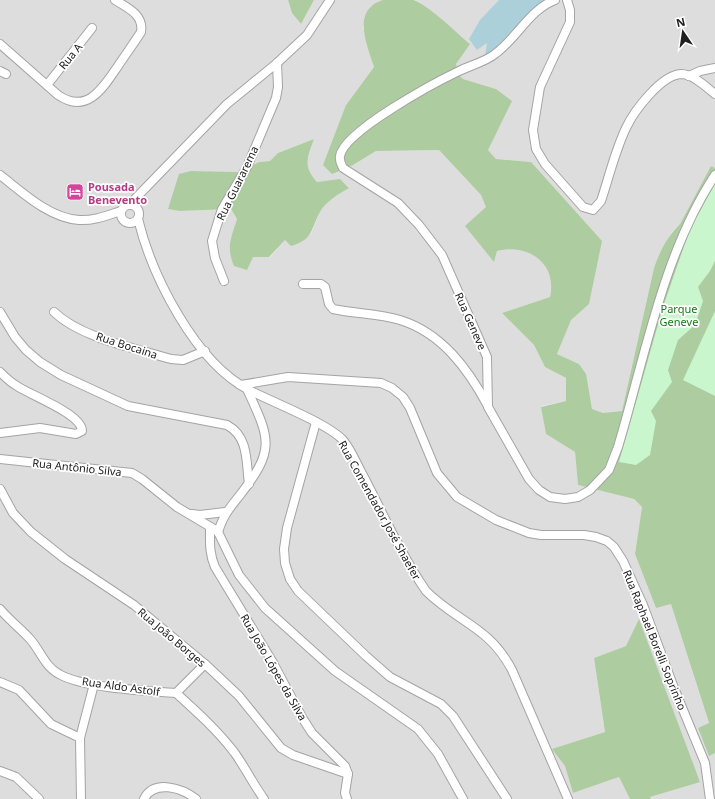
<svg xmlns="http://www.w3.org/2000/svg" width="715" height="799" font-family="'Noto Sans',sans-serif">
<style>
.residential{fill:#dedddd;fill-rule:evenodd}
.forest{fill:#adcca0}
.park{fill:#c9f6cc}
.water{fill:#acd0da}
.lines{fill:none;stroke-linecap:round;stroke-linejoin:round}
.minor-casing{stroke:#a4a4a4;stroke-width:10}
.minor{stroke:#fff;stroke-width:8}
.labels{text-anchor:middle;dominant-baseline:central;stroke-width:3.5;stroke-linejoin:round;paint-order:stroke}
.street-label{font-size:11px;fill:#202020;stroke:#fff}
.hotel-label{font-size:11px;font-weight:bold;fill:#b23c85;stroke:#fff;text-anchor:start}
.park-label{font-size:11px;fill:#14781b;stroke:#fff}
</style>
<rect width="100%" height="100%" fill="#f0ede8"/>
<g class="residential">
<path d="M0,0H288L292,13L301,24L314,0H385L382,1L363,27L374,67L346,105L353,165L376,151L439,150L481,195L486,207L494,262L497,251L508,248L521,249L532,254L542,261L550,274L553,285L550,297L502,313L534,345L545,367L566,378V401L541,406L546,434L575,452L578,485L634,499L642,507L635,554L656,608L671,603L709,724L698,728L709,755L715,753V799H651L650,797L700,781L626,646L594,658L605,732L553,749L565,766L573,793L619,777L630,799H0ZM314,139L307,161L309,173L317,182L340,180L349,187L328,202L320,211L311,234L285,240L270,257H253L230,242L237,219L231,209L181,211L168,208L191,171L238,172L259,162L270,161L278,153Z"/>
<polygon points="413,0 715,0 715,168 711,166 680,224 672,232 654,268 622,411 603,413 592,409 585,374 579,364 557,354 571,319 589,304 531,162 496,159 488,150 496,89 463,79 459,75 456,64 469,43 428,8 418,1"/>
</g>
<g class="forest">
<polygon points="288,0 314,0 301,24 292,13"/>
<path d="M413,0C425,2 458,34 470,44L456,64L459,75L463,79L496,89L512,101L488,150L496,159L531,162L602,241L589,304L571,320L557,354L579,364L586,374L592,409L603,413L622,411L654,268C660,251 667,237 680,224L711,166L715,168V753L709,756L698,728L709,723L671,604L656,608L635,554L642,507L634,499L578,485L575,452L546,434L541,407L566,401V378L545,367L534,345L502,313L550,297C558,263 527,243 497,251L494,262L465,226L486,207L481,195L439,150L376,151L353,165L332,174L323,165L346,105L374,67C367,45 351,10 383,0C391,0 404,0 413,0Z"/>
<path d="M314,139C308,157 302,166 317,182L340,179L349,188C339,194 326,201 320,212C310,230 314,239 291,246L285,240L269,257H253L247,270L234,266C226,246 231,239 237,219L231,209L180,211L168,209L179,174L191,171L238,172L259,162L270,161L278,153Z"/>
<polygon points="639,619 700,782 650,797 651,799 630,799 619,777 573,793 565,766 552,749 605,732 594,658 626,646"/>
</g>
<g class="park">
<polygon points="715,184 715,261 710,271 698,287 703,301 695,325 678,340 668,370 672,382 651,411 656,421 650,455 636,465 619,462 663,307 690,229"/>
<polygon points="715,311 715,396 683,380"/>
</g>
<polygon class="water" points="499,0 551,0 532,10 504,42 485,56 487,43 477,50 469,39 480,20"/>
<g class="lines">
<defs>
<g id="minor">
<path d="M555,0C530,9 517,38 495,54C485,62 471,65 459,71C436,82 344,131 340,156C339,161 341,164 343,168L398,203L419,225L442,255L487,357L488,407L529,479L539,490L550,497L565,499L578,497L590,490L609,470L618,447C645,357 663,254 715,175"/>
<path d="M567,0L570,10V22L540,87L533,130L536,149L545,164L583,207L593,210L601,201C609,177 615,151 626,128C634,111 661,75 681,74C693,74 706,87 715,94"/>
<path d="M0,44L58,95C87,115 103,88 118,66C126,54 134,43 141,32C144,15 128,8 115,0"/>
<polyline points="0,71 6,74"/>
<polyline points="689,76 700,71 715,68"/>
<polyline points="47,85 92,28"/>
<path d="M0,175C22,192 49,218 79,220C94,221 108,215 121,211"/>
<circle cx="130" cy="214" r="9"/>
<polyline points="129,205 227,104 277,63 307,35 330,0"/>
<path d="M138,219C152,276 195,362 249,390C272,402 327,423 343,440C352,451 358,467 365,479C384,516 402,556 426,591C457,622 489,626 512,670L568,799"/>
<polyline points="224,281 215,258 212,241 222,209 247,167 276,98 278,87 277,63"/>
<path d="M303,284H321L325,287L329,304L333,309C355,314 378,313 400,320C442,333 468,369 488,406"/>
<path d="M0,312L15,337L26,350L40,362L61,375L128,406L227,425C249,437 246,462 249,484"/>
<path d="M54,312C81,338 135,348 171,359L183,360L205,351"/>
<path d="M0,372C5,377 10,382 17,386C30,395 82,414 82,431L76,434L40,428L0,433"/>
<polyline points="241,385 288,377 381,383 392,388 403,397 410,408 437,473 457,497 496,520 529,533 541,535 584,535 596,537 607,541 614,547 623,561 643,605 674,688 705,763 710,799"/>
<polyline points="316,422 287,528 284,549 285,563 290,579 298,591 366,656 390,677 441,704 453,716 507,799"/>
<polyline points="0,459 132,473 142,479 177,507 214,529"/>
<polyline points="0,489 13,513 31,532 65,559 134,605 205,664 239,696 281,748 293,755 348,774"/>
<polyline points="192,514 200,515 225,512"/>
<path d="M210,527C210,542 209,553 215,567L272,661L303,719L312,733L345,766L348,774L345,793L347,799"/>
<polyline points="218,532 239,575 265,608 335,671 418,729 438,754 463,799"/>
<path d="M218,532C224,514 229,509 240,495C276,449 270,439 247,389"/>
<path d="M0,609C9,620 20,628 30,639C40,650 45,667 59,674C83,688 147,691 176,693"/>
<polyline points="0,682 19,690 51,724 80,738"/>
<path d="M176,693C197,712 217,730 234,752C245,767 253,784 264,799"/>
<polyline points="176,693 205,664"/>
<polyline points="0,771 16,777 39,799"/>
<polyline points="81,799 80,738 94,684"/>
<path d="M144,799C154,779 182,788 196,799"/>
</g>
</defs>
<use href="#minor" class="minor-casing"/>
<use href="#minor" class="minor"/>
</g>
<defs>
<symbol id="hotel-square" viewBox="-11 -11 22 22"><rect x="-9" y="-9" width="18" height="18" rx="4" fill="#d1479c" stroke="#fff"/><path d="M-6-4.5h1.5V1H6V5H4.5V3h-9V5H-6ZM-4 0a1.8 1.8 0 1 1 3.6 0ZM.5 0V-2.5h3Q6-2.5 6 0Z" fill="#fff"/></symbol>
</defs>
<g fill-rule="evenodd">
<use href="#hotel-square" x="65" y="182" width="20" height="20"/>
</g>
<g class="labels">
<g class="street-label">
<text transform="translate(70 56) rotate(-51)">Rua A</text>
<text transform="translate(237 183) rotate(-64)">Rua Guararema</text>
<text transform="translate(471 321) rotate(66)">Rua Geneve</text>
<text transform="translate(127 345) rotate(18)">Rua Bocaina</text>
<text transform="translate(77 467) rotate(6)">Rua Antônio Silva</text>
<text transform="translate(380 510) rotate(61)">Rua Comendador José Shaefer</text>
<text transform="translate(172 637) rotate(40)">Rua João Borges</text>
<text transform="translate(655 640) rotate(68)">Rua Raphael Borelli Soprinho</text>
<text transform="translate(274 667) rotate(60)">Rua João Lópes da Silva</text>
<text transform="translate(121 686) rotate(8)">Rua Aldo Astolf</text>
</g>
<g class="hotel-label">
<text x="88" y="186">Pousada<tspan x="88" dy="13">Benevento</tspan></text>
</g>
<g class="park-label">
<text x="679" y="308">Parque<tspan x="679" dy="13">Geneve</tspan></text>
</g>
</g>
<g transform="translate(683 32) rotate(347)" stroke="#ffffff" stroke-width="3" paint-order="stroke">
<path d="M0-3L7 15L0 10L-7 15Z" fill="#202020"/>
<text y="-6" font-size="11" font-weight="bold" text-anchor="middle" fill="#202020">N</text>
</g>
</svg>
